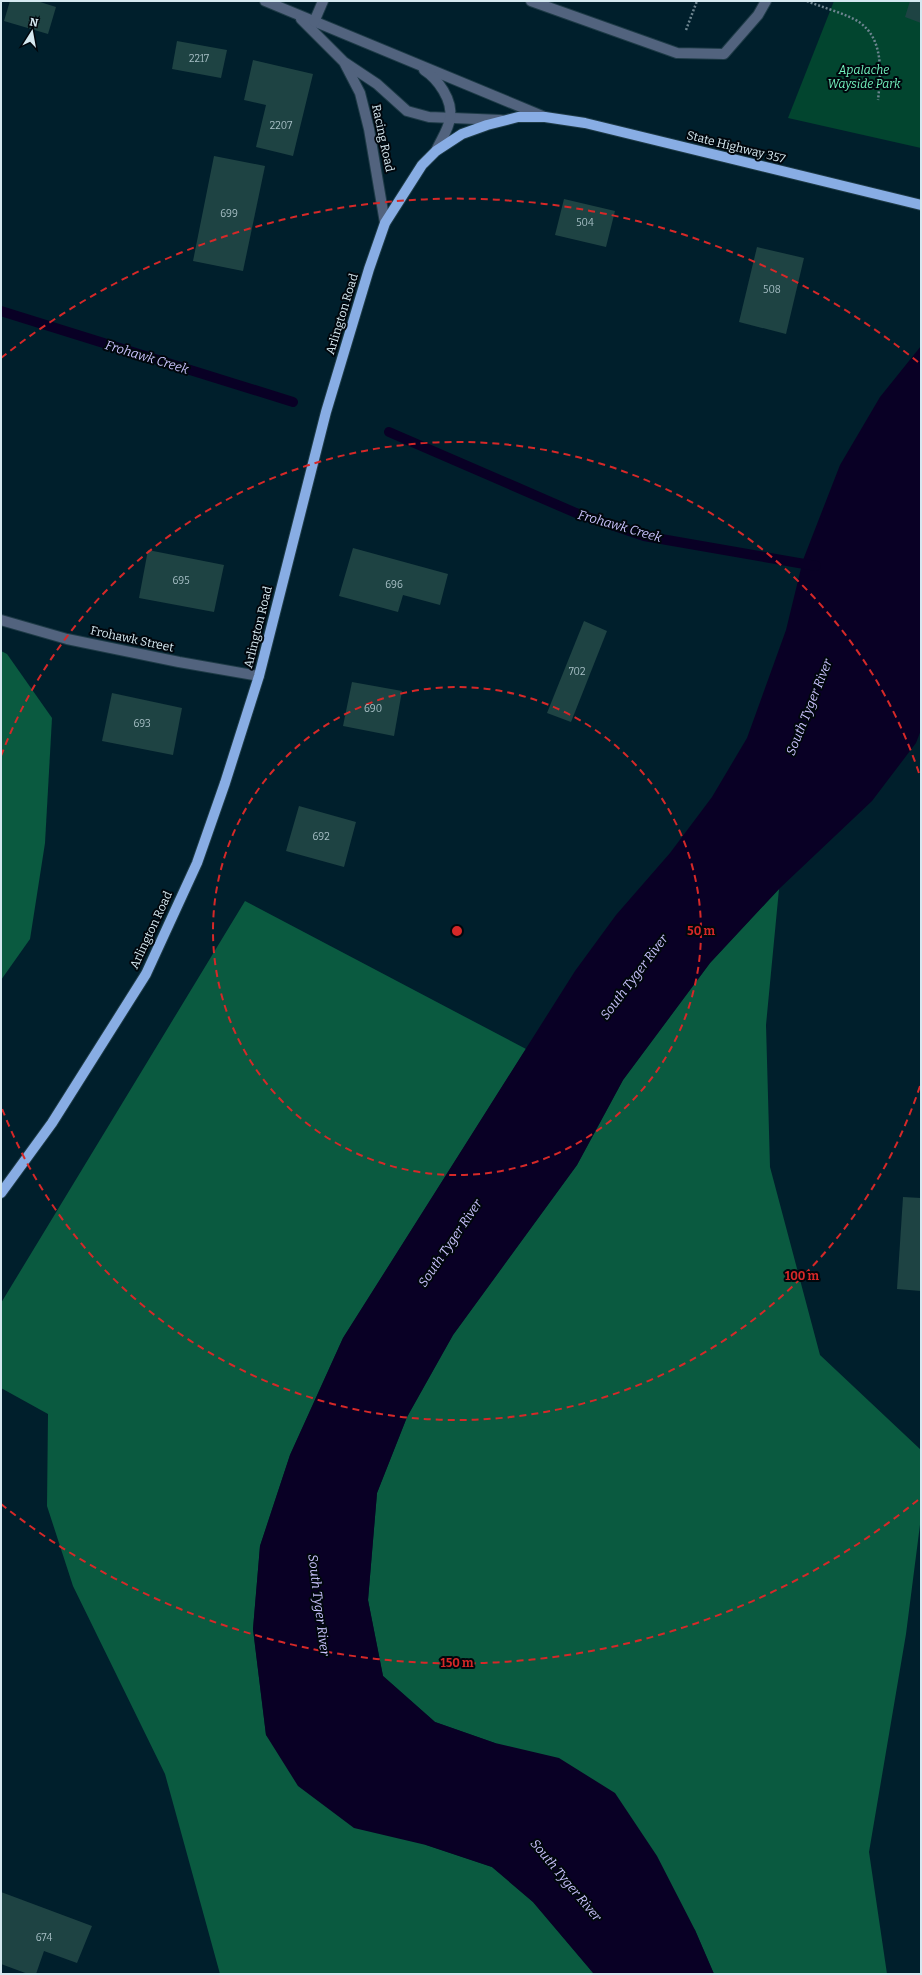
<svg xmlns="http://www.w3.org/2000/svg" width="922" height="1975" font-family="Bitter,serif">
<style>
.green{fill:#02452f}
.forest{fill:#0a5a40}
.water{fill:#090025}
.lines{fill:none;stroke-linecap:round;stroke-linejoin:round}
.stream{stroke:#090025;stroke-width:10}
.building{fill:#1e4343}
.minor-casing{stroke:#1e3b47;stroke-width:12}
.major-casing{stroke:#1e3b47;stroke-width:12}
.path{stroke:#6d8590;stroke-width:2.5;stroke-dasharray:2 2;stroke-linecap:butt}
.minor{stroke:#52637e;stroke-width:10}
.major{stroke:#88ade4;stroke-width:10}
.ring{fill:none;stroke:#d62828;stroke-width:2;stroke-dasharray:7 5}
.labels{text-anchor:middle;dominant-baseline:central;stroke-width:4;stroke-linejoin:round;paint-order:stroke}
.number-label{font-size:10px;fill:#a7bfc5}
.park-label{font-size:12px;font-style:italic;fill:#72f1bd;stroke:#00070d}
.street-label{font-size:12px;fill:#d5e8f0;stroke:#00070d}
.water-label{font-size:13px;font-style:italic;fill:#c9c3fd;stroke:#00070d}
.centre{fill:#d62828;stroke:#00070d;stroke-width:2}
.ring-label{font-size:12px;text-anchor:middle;font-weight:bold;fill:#d62828;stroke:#00070d;stroke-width:4;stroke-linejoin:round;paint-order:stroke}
</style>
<rect width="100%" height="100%" fill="#001f2c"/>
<polygon class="green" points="834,1 921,1 921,148 788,118"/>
<g class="forest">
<polygon points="1,651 7,654 52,718 45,843 30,939 1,980"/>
<polygon points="779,889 766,1025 770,1167 820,1355 921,1450 921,1517 906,1634 869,1852 887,1974 714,1974 695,1930 495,1743 435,1722 383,1676 368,1600 377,1493 407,1417 453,1335 577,1165 623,1080 710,963"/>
<polygon points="245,901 526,1049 343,1338 290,1455 260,1546 253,1629 266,1735 426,1845 492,1867 533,1902 594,1974 220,1974 165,1774 73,1586 47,1506 48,1414 1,1388 1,1303"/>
</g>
<polygon class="water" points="921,346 921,730 916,743 872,801 779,889 710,963 623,1080 577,1165 453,1335 407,1417 377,1493 368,1600 383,1676 435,1722 495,1743 559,1758 615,1793 657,1856 695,1930 714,1974 594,1974 533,1902 492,1867 426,1845 354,1828 298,1786 266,1735 253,1629 260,1546 290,1455 343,1338 575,971 616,915 670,853 712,797 747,738 786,630 803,560 840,465 880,397"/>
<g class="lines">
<g class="stream">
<polyline points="1,311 293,402"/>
<polyline points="389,432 576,513 644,536 816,566"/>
</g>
</g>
<g class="building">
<polygon points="10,1 37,1 56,7 48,34 4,21"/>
<polygon points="910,1 921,1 921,23 905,17"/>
<polygon points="177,41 227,50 221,78 172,69"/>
<polygon points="253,60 313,74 293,156 256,147 266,105 244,100"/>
<polygon points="214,156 265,166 243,271 193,261"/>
<polygon points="564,199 615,211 606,247 555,235"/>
<polygon points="757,247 804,258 786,334 739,322"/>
<polygon points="353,548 448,574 440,605 403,595 398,612 339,596"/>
<polygon points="148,550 224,565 214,612 139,598"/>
<polygon points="584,621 607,631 571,722 547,713"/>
<polygon points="352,682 402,691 394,736 343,726"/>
<polygon points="112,693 182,708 173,755 102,741"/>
<polygon points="299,806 356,822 344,867 286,851"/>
<polygon points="903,1197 921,1198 921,1291 897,1289"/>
<polygon points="1,1892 92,1926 77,1963 44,1951 36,1974 28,1974 1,1964"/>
</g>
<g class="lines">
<defs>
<g id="minor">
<polyline points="265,1 545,117"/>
<polyline points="531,1 677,53 724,54 758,15 766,1"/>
<polyline points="301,19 344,62 377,84 407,111 429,117 501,120"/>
<polyline points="314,22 323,1"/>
<polyline points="345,64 360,93 369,129 385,223"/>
<path d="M424,70C438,79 453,100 450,118C449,129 440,141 436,151"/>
<polyline points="1,620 67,639 179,662 259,676"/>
</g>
<polyline id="major" points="1,1193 52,1123 146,974 197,863 225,783 259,676 326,412 369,269 385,223 422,165 436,151 462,134 487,125 518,117 545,117 585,123 921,205"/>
</defs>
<use href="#minor" class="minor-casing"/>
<use href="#major" class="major-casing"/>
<g class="path">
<path d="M807,1C821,7 847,14 859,22C884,39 881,73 878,100"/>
<polyline points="686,30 697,1"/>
</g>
<use href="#minor" class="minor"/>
<use href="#major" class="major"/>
</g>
<g class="ring">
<circle cx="457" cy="931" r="244"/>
<path d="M920 1086A488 488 0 0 1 1 1106M1 756A488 488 0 0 1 920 776"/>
<path d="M918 1500A732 732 0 0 1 1 1504M1 358A732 732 0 0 1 918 362"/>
</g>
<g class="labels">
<g class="number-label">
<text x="199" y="59">2217</text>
<text x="281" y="126">2207</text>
<text x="229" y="214">699</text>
<text x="585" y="223">504</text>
<text x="772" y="290">508</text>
<text x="181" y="581">695</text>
<text x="394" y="585">696</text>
<text x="577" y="672">702</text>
<text x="373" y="709">690</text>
<text x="142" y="724">693</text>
<text x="321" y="837">692</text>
<text x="44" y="1938">674</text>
</g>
<g class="park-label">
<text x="864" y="70">Apalache<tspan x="864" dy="14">Wayside Park</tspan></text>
</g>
<g class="street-label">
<text transform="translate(383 138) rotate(78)">Racing Road</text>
<text transform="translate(736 147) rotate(14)">State Highway 357</text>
<text transform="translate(342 314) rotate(-73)">Arlington Road</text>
<text transform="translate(258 627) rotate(-76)">Arlington Road</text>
<text transform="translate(132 639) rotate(12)">Frohawk Street</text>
<text transform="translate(151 930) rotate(-65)">Arlington Road</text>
</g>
<g class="water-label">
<text transform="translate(147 357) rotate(17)">Frohawk Creek</text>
<text transform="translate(620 526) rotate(16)">Frohawk Creek</text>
<text transform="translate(809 707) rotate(-68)">South Tyger River</text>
<text transform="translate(634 977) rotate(-53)">South Tyger River</text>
<text transform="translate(450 1243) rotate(-56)">South Tyger River</text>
<text transform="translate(319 1605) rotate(83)">South Tyger River</text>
<text transform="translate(566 1880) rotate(50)">South Tyger River</text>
</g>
</g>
<circle cx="457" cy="931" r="6" class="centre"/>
<g class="ring-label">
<text x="701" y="935">50 m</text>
<text x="802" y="1280">100 m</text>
<text x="457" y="1667">150 m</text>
</g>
<rect width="922" height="1975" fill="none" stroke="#d5e8f0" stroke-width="4"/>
<g transform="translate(32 32) rotate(11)" stroke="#00070d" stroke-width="3" paint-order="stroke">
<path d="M0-3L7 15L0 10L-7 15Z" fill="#d5e8f0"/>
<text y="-6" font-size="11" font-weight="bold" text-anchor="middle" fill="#d5e8f0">N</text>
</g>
</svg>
